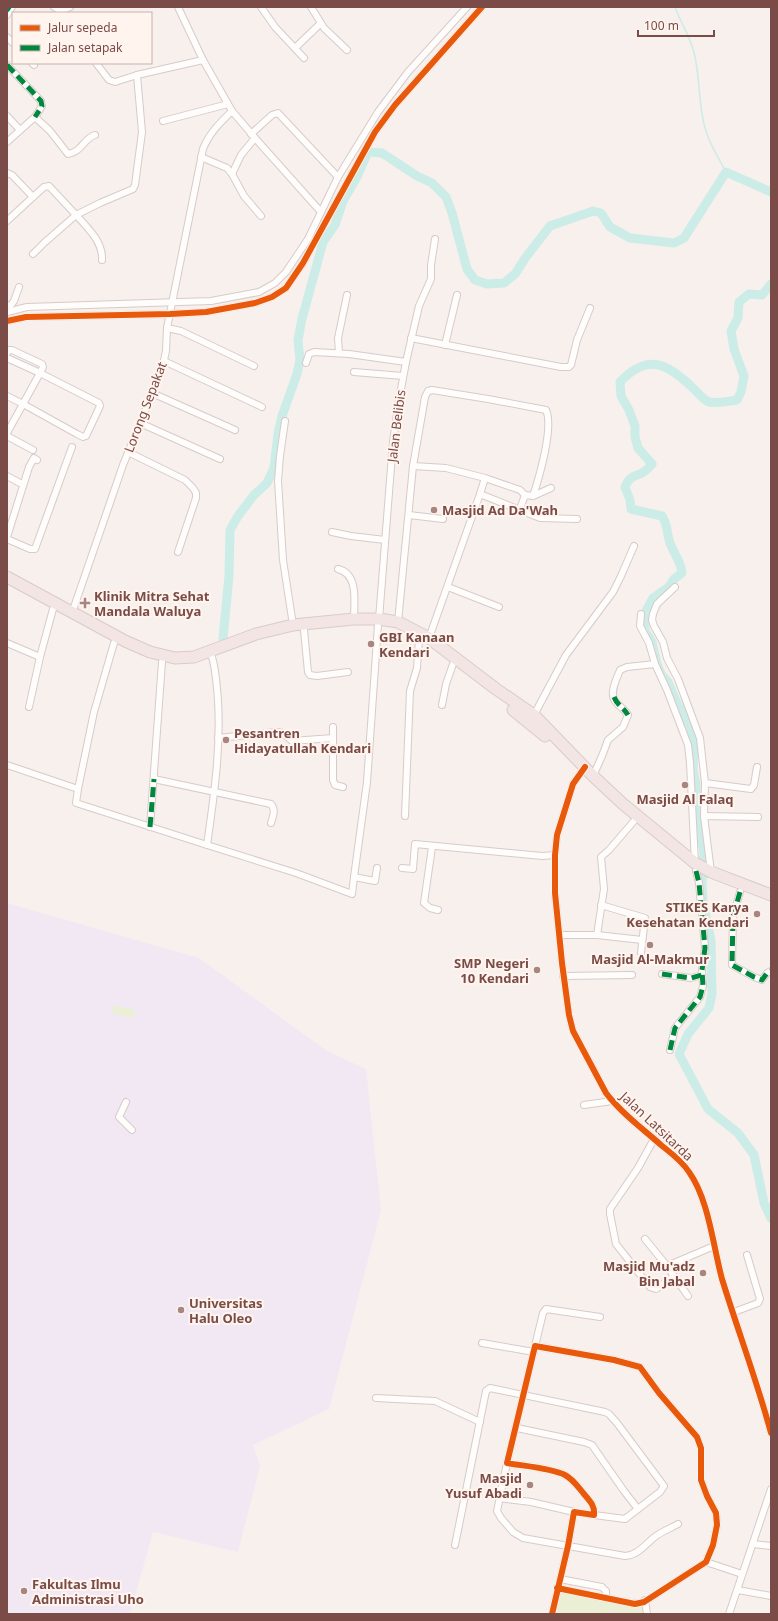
<svg xmlns="http://www.w3.org/2000/svg" width="778" height="1621" font-family="'Noto Sans',sans-serif">
<style>
.education{fill:#f1e8f4}
.green{fill:#eaefd5}
.lines{fill:none;stroke-linecap:round;stroke-linejoin:round}
.stream{stroke:#cbece7;stroke-width:1.5}
.river{stroke:#cbece7;stroke-width:9}
.street-casing{stroke:#d7cbc8;stroke-width:8}
.highway-casing{stroke:#dacbc8;stroke-width:13}
.street{stroke:#fefdfc;stroke-width:6}
.highway{stroke:#f2e5e4;stroke-width:11}
.quiet{stroke:#00873e;stroke-width:5;stroke-dasharray:10 5;stroke-linecap:butt}
.cycleway-casing{stroke:#fff4ee;stroke-width:8}
.cycleway{stroke:#e8590c;stroke-width:6}
.poi-dot{fill:#a78581;stroke:#fff4ee;stroke-width:1.5}
.labels{text-anchor:middle;dominant-baseline:central;stroke-width:4;stroke-linejoin:round;paint-order:stroke}
.street-label{font-size:13px;fill:#7b4c47;stroke:#fff4ee}
.poi-label{font-size:13px;font-weight:bold;fill:#7b4c47;stroke:#fff4ee;text-anchor:start}
</style>
<rect width="100%" height="100%" fill="#f8f0ec"/>
<polygon class="education" points="7,903 199,958 327,1051 366,1069 381,1210 329,1409 253,1445 260,1466 238,1552 153,1532 130,1614 7,1614"/>
<g class="green">
<polygon points="114,1005 135,1010 133,1018 112,1013"/>
<polygon points="558,1589 645,1603 647,1614 552,1613"/>
</g>
<g class="lines">
<path class="stream" d="M675,7C680,21 689,35 693,49C700,72 698,96 703,119C706,138 717,155 726,172"/>
<g class="river">
<path d="M771,284L762,295L749,294L739,302L738,318L731,331L734,349L744,376L741,392L737,400C728,401 718,404 709,402C704,400 697,392 693,388C667,363 648,353 620,382L621,396L629,410L635,426V437L638,448L652,464C650,466 648,469 645,471C636,478 631,473 625,487L630,500L631,509L662,516C669,527 666,533 670,543C674,554 681,561 682,573L674,579L669,587L653,598L646,611L644,620L645,631L652,642L657,664L661,674L668,682L677,703L685,716L691,728L694,742L693,770L696,784V815L704,852L702,883L703,902L711,941L712,994L709,1008L688,1034L679,1054L708,1109L738,1133L754,1155L764,1203L771,1218"/>
<polyline points="223,638 229,576 230,530 238,516 254,495 267,483 274,468 278,434 282,416 297,374 300,360 298,340 302,319 323,242 335,225 343,201 357,177 368,152 382,153 417,176 432,183 446,197 452,213 467,269 475,280 487,284 504,283 515,274 526,257 550,226 593,211 601,213 610,227 630,238 674,243 684,238 726,172 771,192"/>
</g>
<defs>
<g id="street">
<polyline points="54,7 61,11 70,7"/>
<polyline points="261,7 275,27 304,58"/>
<polyline points="311,7 324,28 347,50"/>
<polyline points="7,15 12,7"/>
<polyline points="7,37 13,43"/>
<polyline points="295,48 320,24"/>
<polyline points="203,60 232,111 255,138 241,155 232,174"/>
<polyline points="32,63 34,65"/>
<polyline points="96,63 109,80 115,82 137,75 203,60 178,7"/>
<polyline points="7,65 41,101 42,106 35,117"/>
<polyline points="7,116 20,130"/>
<polyline points="163,121 228,104"/>
<polyline points="251,134 272,115 278,113 338,177"/>
<polyline points="255,138 321,212"/>
<path d="M7,142L35,117L50,131L68,154C82,152 84,138 95,135"/>
<polyline points="201,157 227,168 232,174 244,196 261,216"/>
<polyline points="7,173 12,175 33,197 44,187 49,186 76,215 100,203 133,189 135,185 142,132 137,75"/>
<polyline points="7,221 33,197"/>
<path d="M33,254L44,243L76,215C88,228 103,242 102,260"/>
<polyline points="7,306 11,305 14,301 19,287"/>
<polyline points="7,312 27,307 211,301 259,292 275,283 286,272 308,239 338,177 378,112 408,72 467,7"/>
<polyline points="7,321 26,317 170,314 206,312 255,303 272,297 286,288 303,263 375,132 395,105 482,7"/>
<polyline points="167,328 181,331 254,366"/>
<polyline points="411,338 561,367 569,367 571,365 577,340 590,308"/>
<polyline points="445,345 457,295"/>
<polyline points="7,353 9,350 12,350 42,364 43,367 40,373 7,358"/>
<polyline points="339,353 338,338 347,295"/>
<polyline points="164,361 262,407"/>
<polyline points="306,363 309,354 314,352 349,354 406,362"/>
<polyline points="354,372 403,376"/>
<polygon points="40,373 99,403 100,406 86,436 83,437 77,434 23,404"/>
<polyline points="152,393 235,430"/>
<polyline points="7,396 23,404 7,433"/>
<polyline points="285,421 280,456 278,481 283,560 293,625"/>
<polyline points="140,423 220,459"/>
<polyline points="7,436 33,450"/>
<polyline points="128,452 185,480 193,488 196,493 196,498 178,552"/>
<polyline points="413,466 446,468 485,478 480,494"/>
<polyline points="7,476 20,483"/>
<polyline points="485,478 520,490 525,495"/>
<polyline points="520,509 525,495 533,496 551,488"/>
<polyline points="409,515 443,519"/>
<polyline points="332,532 351,536 385,540"/>
<polyline points="7,537 29,467 34,458 37,460"/>
<polyline points="7,539 30,549 35,549 72,447"/>
<path d="M338,569C359,574 354,602 354,619"/>
<polyline points="448,587 499,607"/>
<polyline points="675,587 657,604 653,614 652,620 654,626 663,642 667,658 678,679 700,738 705,783 704,816"/>
<path d="M72,613L123,465L162,369L166,351L167,328L203,149C209,133 221,122 232,111"/>
<polyline points="641,614 640,626 649,643 655,664 667,690 688,745 690,763 695,863"/>
<polyline points="379,619 393,442 399,400 406,362 419,306 431,279 431,265 435,239"/>
<path d="M398,622L413,466L425,397L428,391L432,390L488,399L546,410C554,427 539,478 533,496"/>
<polyline points="304,630 308,672 310,675 317,676 348,672"/>
<polyline points="429,638 480,494 540,518 577,519"/>
<polyline points="7,643 40,657 53,609"/>
<polyline points="114,643 94,712 78,789 76,803 207,845"/>
<path d="M210,652C214,660 215,670 216,679C223,734 215,790 207,845L296,873L352,894L354,877"/>
<polyline points="442,705 446,684 453,664"/>
<polyline points="29,707 40,657"/>
<polyline points="534,715 566,655 613,592 621,576 634,546"/>
<polyline points="333,727 333,738"/>
<polyline points="218,738 277,732 283,733 292,741 333,738 333,780 335,785 343,787"/>
<polyline points="7,765 78,789"/>
<path d="M585,767L573,784L557,835L555,855V893L562,963L569,1015L573,1031L606,1093C621,1113 642,1128 661,1145C671,1153 682,1161 689,1172C709,1200 713,1246 722,1279C738,1331 757,1381 771,1433"/>
<path d="M593,776L602,756L608,740L623,727L628,715C625,709 619,707 615,701C609,693 617,678 620,670L627,667L655,664"/>
<path d="M154,779L271,804C276,810 273,816 271,823"/>
<polyline points="705,783 751,789 754,785 757,767"/>
<polyline points="405,816 410,691 417,668 419,639"/>
<polyline points="150,827 162,662"/>
<polyline points="432,847 424,903 430,908 438,910"/>
<polyline points="377,868 375,881 354,877 367,782 378,625"/>
<polyline points="402,868 413,869 415,844 542,856 555,855"/>
<polyline points="711,872 704,816 758,817"/>
<polyline points="740,892 733,917 732,965 754,977 762,980 767,973 771,971"/>
<polyline points="601,905 645,918 641,953"/>
<polyline points="560,935 597,935 604,889 601,857 609,850 634,821"/>
<polyline points="597,935 642,940"/>
<polyline points="662,974 691,978 702,975"/>
<polyline points="563,976 632,975"/>
<polyline points="670,1050 675,1028 700,997 703,986 702,970 705,948 699,883 696,871"/>
<polyline points="126,1102 119,1117 132,1130"/>
<polyline points="584,1105 612,1101"/>
<polyline points="654,1139 638,1168 610,1209 610,1214 616,1244 650,1287 656,1289 674,1276"/>
<polyline points="645,1239 667,1266 714,1246"/>
<polyline points="667,1266 688,1296"/>
<polyline points="734,1312 758,1303 760,1299 747,1255"/>
<polyline points="482,1343 534,1352"/>
<polyline points="535,1346 543,1313 546,1309 600,1317"/>
<polyline points="376,1398 435,1401 480,1422"/>
<polyline points="517,1428 584,1442 592,1445 624,1491 638,1509"/>
<path d="M507,1463L497,1511L501,1518L513,1532L523,1538L625,1556C639,1555 645,1544 656,1536C663,1531 671,1528 678,1524"/>
<polyline points="499,1498 531,1502 574,1512"/>
<polyline points="753,1544 771,1546"/>
<polyline points="455,1545 486,1391 490,1388 605,1412 609,1414 617,1423 664,1486 660,1492 625,1519 594,1515"/>
<polyline points="706,1562 742,1574"/>
<polyline points="560,1579 602,1587 606,1591 606,1598"/>
<polyline points="738,1590 771,1596"/>
<polyline points="645,1600 647,1614"/>
<path d="M552,1614L568,1546L574,1512L594,1515C595,1506 590,1501 584,1494C578,1487 573,1479 565,1475C551,1468 523,1466 507,1463L535,1346L614,1360L640,1367L659,1393L697,1437L701,1448V1480L707,1496L716,1513L717,1525L713,1545L706,1562L644,1602L635,1604L557,1588"/>
<polyline points="729,1614 771,1489"/>
</g>
<g id="highway">
<polyline points="7,577 125,641 150,652 175,658 194,657 256,634 293,625 354,619 379,619 398,622 429,638 496,689 534,715 593,776 623,804 695,863 711,872 771,895"/>
<polyline points="513,710 545,736"/>
</g>
</defs>
<use href="#street" class="street-casing"/>
<use href="#highway" class="highway-casing"/>
<use href="#street" class="street"/>
<use href="#highway" class="highway"/>
<g class="quiet">
<polyline points="7,8 10,10"/>
<polyline points="7,65 41,101 42,106 35,117"/>
<path d="M614,697C617,705 624,708 628,715"/>
<polyline points="150,827 154,779"/>
<polyline points="740,892 733,917 732,965 754,977 762,980 767,973 771,971"/>
<polyline points="662,974 691,978 702,975"/>
<polyline points="670,1050 675,1028 700,997 703,986 702,970 705,948 699,883 696,871"/>
</g>
<defs>
<g id="cycleway">
<polyline points="7,321 26,317 170,314 206,312 255,303 272,297 286,288 303,263 375,132 395,105 482,7"/>
<path d="M585,767L573,784L557,835L555,855V893L562,963L569,1015L573,1031L606,1093C621,1113 642,1128 661,1145C671,1153 682,1161 689,1172C709,1200 713,1246 722,1279C738,1331 757,1381 771,1433"/>
<path d="M552,1614L568,1546L574,1512L594,1515C595,1506 590,1501 584,1494C578,1487 573,1479 565,1475C551,1468 523,1466 507,1463L535,1346L614,1360L640,1367L659,1393L697,1437L701,1448V1480L707,1496L716,1513L717,1525L713,1545L706,1562L644,1602L635,1604L557,1588"/>
</g>
</defs>
<use href="#cycleway" class="cycleway-casing"/>
<use href="#cycleway" class="cycleway"/>
</g>
<g class="poi-dot">
<circle cx="434" cy="510" r="4"/>
<path d="M83 597h4v4h4v4h-4v4h-4v-4h-4v-4h4z"/>
<circle cx="371" cy="644" r="4"/>
<circle cx="226" cy="740" r="4"/>
<circle cx="685" cy="785" r="4"/>
<circle cx="757" cy="914" r="4"/>
<circle cx="650" cy="945" r="4"/>
<circle cx="537" cy="970" r="4"/>
<circle cx="703" cy="1273" r="4"/>
<circle cx="181" cy="1310" r="4"/>
<circle cx="530" cy="1485" r="4"/>
<circle cx="24" cy="1591" r="4"/>
</g>
<g class="labels">
<g class="street-label">
<text transform="translate(145 407) rotate(-69)">Lorong Sepakat</text>
<text transform="translate(396 426) rotate(-83)">Jalan Belibis</text>
<text transform="translate(657 1126) rotate(43)">Jalan Latsitarda</text>
</g>
<g class="poi-label">
<text x="442" y="510">Masjid Ad Da'Wah</text>
<text x="94" y="596">Klinik Mitra Sehat<tspan x="94" dy="15">Mandala Waluya</tspan></text>
<text x="379" y="637">GBI Kanaan<tspan x="379" dy="15">Kendari</tspan></text>
<text x="234" y="733">Pesantren<tspan x="234" dy="15">Hidayatullah Kendari</tspan></text>
<text x="685" y="799" text-anchor="middle">Masjid Al Falaq</text>
<text x="749" y="907" text-anchor="end">STIKES Karya<tspan x="749" dy="15">Kesehatan Kendari</tspan></text>
<text x="650" y="959" text-anchor="middle">Masjid Al-Makmur</text>
<text x="529" y="963" text-anchor="end">SMP Negeri<tspan x="529" dy="15">10 Kendari</tspan></text>
<text x="695" y="1266" text-anchor="end">Masjid Mu'adz<tspan x="695" dy="15">Bin Jabal</tspan></text>
<text x="189" y="1303">Universitas<tspan x="189" dy="15">Halu Oleo</tspan></text>
<text x="522" y="1478" text-anchor="end">Masjid<tspan x="522" dy="15">Yusuf Abadi</tspan></text>
<text x="32" y="1584">Fakultas Ilmu<tspan x="32" dy="15">Administrasi Uho</tspan></text>
</g>
</g>
<rect width="778" height="1621" fill="none" stroke="#7b4c47" stroke-width="16"/>
<rect x="12" y="12" width="140" height="52" fill="#fff4ee" stroke="#cab1ab"/>
<rect x="20" y="25" width="20" height="6" fill="#e8590c" stroke="#cab1ab"/>
<text x="48" y="32" font-size="12" fill="#7b4c47">Jalur sepeda</text>
<rect x="20" y="45" width="20" height="6" fill="#00873e" stroke="#cab1ab"/>
<text x="48" y="52" font-size="12" fill="#7b4c47">Jalan setapak</text>
<path d="M638 30v6h76v-6" fill="none" stroke="#7b4c47" stroke-width="2"/>
<text x="644" y="30" font-size="12" fill="#7b4c47" stroke="#fff4ee" stroke-width="3" paint-order="stroke">100 m</text>
</svg>
